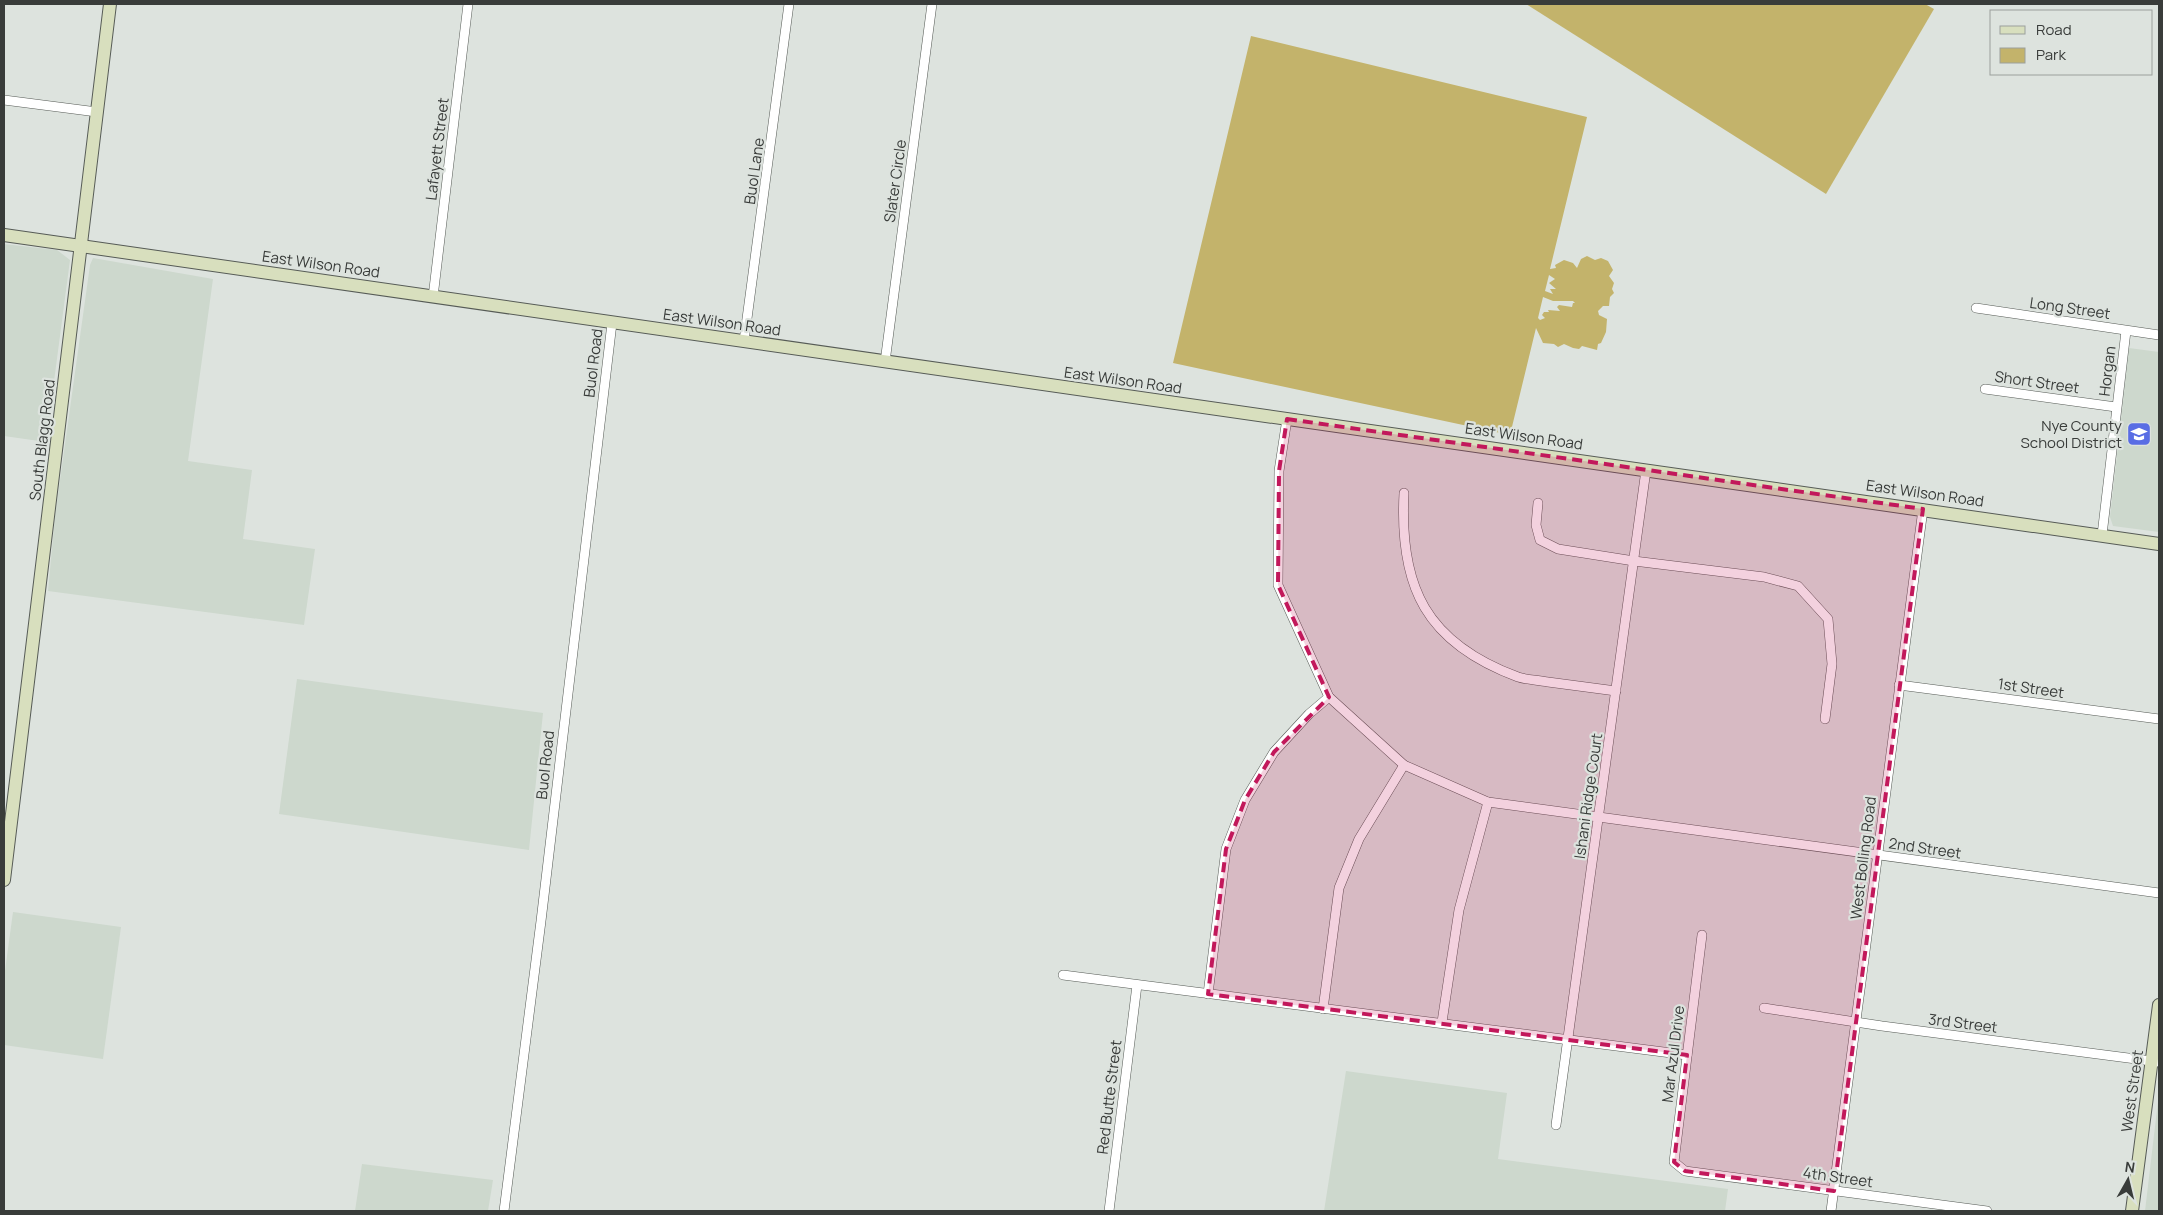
<svg xmlns="http://www.w3.org/2000/svg" width="2163" height="1215" font-family="Manrope,sans-serif">
<style>
.built{fill:#cdd8cd}
.green{fill:#c3b36b;fill-rule:evenodd}
.lines{fill:none;stroke-linecap:round;stroke-linejoin:round}
.street-casing{stroke:#565b56;stroke-width:10}
.secondary-casing{stroke:#565b56;stroke-width:14}
.street{stroke:#fff;stroke-width:9}
.secondary{stroke:#d8dfbe;stroke-width:12}
.marked{fill:#c2185b;fill-opacity:0.2;stroke:#c2185b;stroke-width:4;stroke-dasharray:10 6;stroke-linejoin:round}
.labels{text-anchor:middle;dominant-baseline:central;stroke-width:4.5;stroke-linejoin:round;paint-order:stroke}
.street-label{font-size:15px;fill:#393c3a;stroke:#dde3de}
.poi-label{font-size:15px;fill:#393c3a;stroke:#dde3de;text-anchor:end}
</style>
<rect width="100%" height="100%" fill="#dde3de"/>
<g class="built">
<polygon points="4,244 57,250 70,260 46,442 4,436"/>
<polygon points="93,258 213,279 188,461 252,470 243,539 315,549 304,625 48,591 55,516 90,265"/>
<polygon points="2129,348 2159,352 2159,532 2113,526 2110,517"/>
<polygon points="297,679 543,713 529,850 279,814"/>
<polygon points="13,912 121,927 103,1059 4,1045 4,978"/>
<polygon points="1346,1071 1507,1093 1498,1159 1728,1189 1725,1211 1324,1211"/>
<polygon points="2159,1093 2159,1211 2145,1211"/>
<polygon points="362,1164 493,1180 488,1211 355,1211"/>
</g>
<g class="green">
<polygon points="1526,4 1925,4 1934,9 1826,194"/>
<path d="M1251,36L1587,117L1550,269L1556,268L1555,265L1564,260L1573,263L1577,268L1581,259L1587,256L1595,260L1601,258L1608,261L1613,270L1609,276L1614,283L1612,289L1614,293L1610,297L1609,306H1603L1598,311L1599,315L1607,319L1606,332L1601,343L1598,344L1597,350L1582,346L1579,349L1573,348L1564,344L1558,347L1554,344L1543,343L1536,328L1510,435L1173,363ZM1549,275L1555,279L1549,283L1556,289H1550L1553,294L1545,291ZM1543,297L1553,301H1573L1575,303H1573L1572,307L1559,305L1557,307L1560,311L1548,310L1549,312H1544L1542,315L1545,318L1540,320L1538,318Z"/>
</g>
<g class="lines">
<defs>
<g id="street">
<polyline points="4,100 97,112"/>
<polyline points="433,297 468,4"/>
<polyline points="1976,308 2159,335"/>
<polyline points="744,341 789,4"/>
<polyline points="885,362 932,4"/>
<polyline points="1985,389 2116,407"/>
<polyline points="1287,419 1279,471 1278,585 1329,697 1404,765 1488,802 2159,893"/>
<path d="M1404,493C1399,587 1426,643 1518,677C1527,680 1538,680 1548,682C1570,685 1593,688 1616,691"/>
<polyline points="1538,503 1536,525 1540,540 1558,549 1634,561 1764,577 1798,586 1828,619 1832,664 1825,719"/>
<polyline points="2102,535 2126,331"/>
<polyline points="1899,685 2159,719"/>
<polyline points="1702,935 1674,1162 1685,1171 1987,1211"/>
<polyline points="1063,975 1687,1055"/>
<polyline points="1208,994 1226,849 1245,800 1274,752 1309,714 1329,697"/>
<polyline points="1764,1008 1882,1026 2159,1062"/>
<polyline points="1323,1009 1339,888 1359,839 1404,765"/>
<polyline points="1442,1022 1459,910 1488,802"/>
<polyline points="1556,1125 1646,470"/>
<polyline points="504,1211 541,921 612,323"/>
<polyline points="1109,1211 1137,985"/>
<polyline points="1831,1211 1923,509"/>
</g>
<g id="secondary">
<polyline points="4,235 2159,544"/>
<polyline points="4,880 110,4"/>
<polyline points="2132,1211 2159,1005"/>
</g>
</defs>
<use href="#street" class="street-casing"/>
<use href="#secondary" class="secondary-casing"/>
<use href="#street" class="street"/>
<use href="#secondary" class="secondary"/>
</g>
<path class="marked" d="M1287,419L1923,509L1834,1191L1685,1171L1674,1162L1687,1055L1208,994L1226,849L1245,800L1274,752L1329,697L1278,585L1279,471Z"/>
<defs>
<symbol id="school-square" viewBox="-11 -11 22 22"><rect x="-9" y="-9" width="18" height="18" rx="4" fill="#596de4" stroke="#dde3de"/><path d="M0-5L7-2L0 1L-7-2ZM-4 1L0 2.5L4 1V4Q0 6-4 4Z" fill="#fff"/></symbol>
</defs>
<g fill-rule="evenodd">
<use href="#school-square" x="2125" y="420" width="28" height="28"/>
</g>
<g class="labels">
<g class="street-label">
<text transform="translate(437 149) rotate(-83)">Lafayett Street</text>
<text transform="translate(754 171) rotate(-82)">Buol Lane</text>
<text transform="translate(895 181) rotate(-82)">Slater Circle</text>
<text transform="translate(321 264) rotate(8)">East Wilson Road</text>
<text transform="translate(2070 308) rotate(8)">Long Street</text>
<text transform="translate(722 322) rotate(8)">East Wilson Road</text>
<text transform="translate(593 363) rotate(-83)">Buol Road</text>
<text transform="translate(2107 371) rotate(-83)">Horgan</text>
<text transform="translate(1123 380) rotate(8)">East Wilson Road</text>
<text transform="translate(2037 382) rotate(8)">Short Street</text>
<text transform="translate(1524 436) rotate(8)">East Wilson Road</text>
<text transform="translate(42 440) rotate(-83)">South Blagg Road</text>
<text transform="translate(1925 493) rotate(8)">East Wilson Road</text>
<text transform="translate(2031 688) rotate(8)">1st Street</text>
<text transform="translate(545 765) rotate(-84)">Buol Road</text>
<text transform="translate(1588 796) rotate(-82)">Ishani Ridge Court</text>
<text transform="translate(1925 848) rotate(8)">2nd Street</text>
<text transform="translate(1863 858) rotate(-83)">West Bolling Road</text>
<text transform="translate(1963 1023) rotate(7)">3rd Street</text>
<text transform="translate(1673 1054) rotate(-83)">Mar Azul Drive</text>
<text transform="translate(2132 1091) rotate(-82)">West Street</text>
<text transform="translate(1109 1097) rotate(-83)">Red Butte Street</text>
<text transform="translate(1838 1177) rotate(8)">4th Street</text>
</g>
<g class="poi-label">
<text x="2122" y="425">Nye County<tspan x="2122" dy="17">School District</tspan></text>
</g>
</g>
<rect width="2163" height="1215" fill="none" stroke="#393c3a" stroke-width="10"/>
<rect x="1990" y="10" width="162" height="65" fill="#dde3de" stroke="#9ba09c"/>
<rect x="2000" y="26" width="25" height="8" fill="#d8dfbe" stroke="#9ba09c"/>
<text x="2036" y="35" font-size="15" fill="#393c3a">Road</text>
<rect x="2000" y="48" width="25" height="15" fill="#c3b36b" stroke="#9ba09c"/>
<text x="2036" y="60" font-size="15" fill="#393c3a">Park</text>
<g transform="translate(2128 1180) rotate(8)" stroke="#dde3de" stroke-width="4" paint-order="stroke">
<path d="M0-4L9 19L0 12L-9 19Z" fill="#393c3a"/>
<text y="-8" font-size="14" font-weight="bold" text-anchor="middle" fill="#393c3a">N</text>
</g>
</svg>
